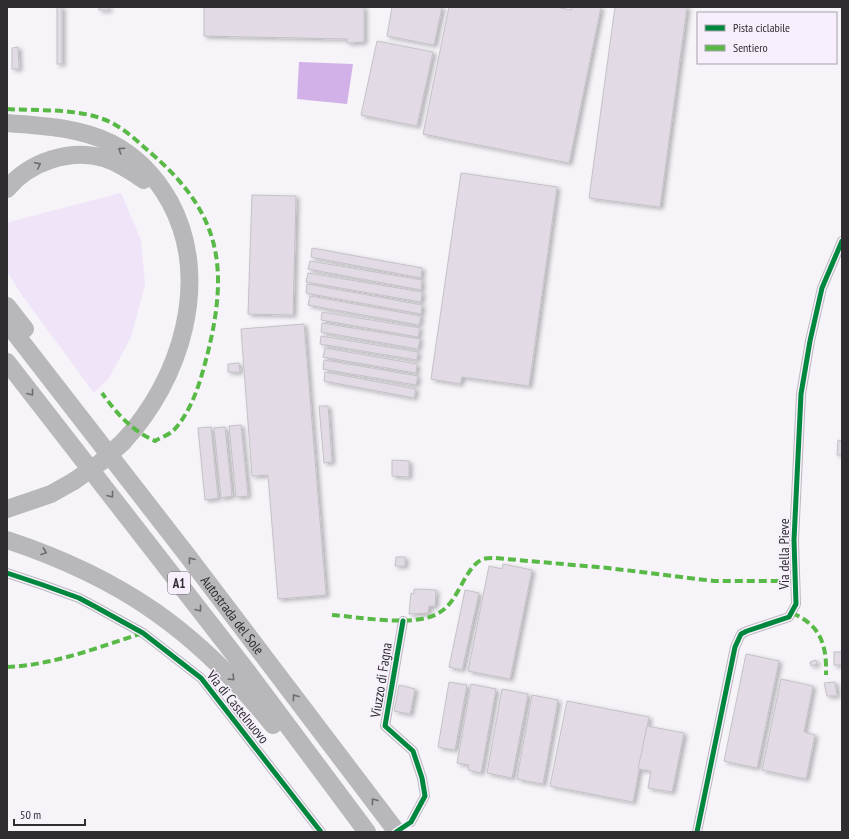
<svg xmlns="http://www.w3.org/2000/svg" width="849" height="839" font-family="'PT Sans Narrow',sans-serif">
<style>
.green{fill:#efe4f8}
.water{fill:#d2b1e8}
.building{fill:#e2dbe6;stroke:#c4c2c6;filter:url(#shadow)}
.lines{fill:none;stroke-linecap:round;stroke-linejoin:round}
.street{stroke:#bab9bb;stroke-width:10}
.highway{stroke:#b8b7b9;stroke-width:18}
.highway-bridge{stroke:#b8b7b9;stroke-width:18}
.quiet{stroke:#58b947;stroke-width:4;stroke-dasharray:8 4;stroke-linecap:butt}
.cycleway-casing{stroke:#f7f0fc;stroke-width:8}
.cycleway{stroke:#00873e;stroke-width:5}
.oneway{stroke:#6d6b6e}
.labels{text-anchor:middle;dominant-baseline:central;stroke-width:3;stroke-linejoin:round;paint-order:stroke}
.shield{fill:#f7f0fc;stroke:#6b686e;stroke-width:1}
.shield-label{font-size:13px;font-weight:bold;fill:#2f2d31}
.street-label{font-size:14px;fill:#2f2d31;stroke:#f7f0fc}
</style>
<defs>
<filter id="shadow"><feDropShadow dx="3" dy="2" stdDeviation="2" flood-color="#0004"/></filter>
</defs>
<rect width="100%" height="100%" fill="#f6f3f9"/>
<polygon class="green" points="121,193 141,240 145,285 131,337 109,378 94,393 21,294 7,271 7,230 9,222"/>
<polygon class="water" points="299,62 353,64 347,104 297,99"/>
<g class="building">
<rect x="57" y="7" width="5" height="57"/>
<rect x="99" y="7" width="10" height="3"/>
<polygon points="204,7 364,7 364,42 347,43 347,39 204,36"/>
<polygon points="392,7 442,7 434,45 387,36"/>
<polygon points="449,7 556,7 571,10 572,7 601,7 569,163 423,134"/>
<polygon points="615,7 687,7 660,207 589,198"/>
<polygon points="377,41 433,52 417,126 361,115"/>
<polygon points="18,47 19,69 12,69 12,48"/>
<polygon points="461,173 557,187 529,386 462,377 460,384 431,379"/>
<polygon points="252,195 296,196 293,315 248,314"/>
<polygon points="312,248 422,268 421,278 311,257"/>
<polygon points="310,261 422,280 421,290 308,269"/>
<polygon points="308,273 422,292 421,302 306,282"/>
<polygon points="307,284 422,305 421,314 306,293"/>
<polygon points="310,296 421,316 419,325 308,305"/>
<polygon points="322,312 420,328 418,337 321,320"/>
<polygon points="322,323 420,339 418,349 321,332"/>
<polygon points="304,324 326,595 278,599 268,475 252,476 241,329"/>
<polygon points="321,336 418,352 417,360 320,344"/>
<polygon points="325,348 417,364 416,373 323,357"/>
<polygon points="324,360 418,376 416,385 323,369"/>
<polygon points="239,363 240,372 228,372 228,364"/>
<polygon points="325,372 416,389 414,398 324,381"/>
<polygon points="319,406 328,406 332,462 324,463"/>
<polygon points="241,425 248,496 236,497 229,426"/>
<polygon points="211,427 218,498 205,500 198,428"/>
<polygon points="225,427 232,496 221,498 214,428"/>
<polygon points="838,440 842,441 842,455 837,455"/>
<polygon points="392,460 409,461 409,477 392,476"/>
<polygon points="396,557 405,557 405,566 395,566"/>
<polygon points="503,564 532,570 510,679 468,671 489,566 502,569"/>
<polygon points="414,589 436,590 435,606 429,606 428,613 409,614 411,593 414,594"/>
<polygon points="465,590 479,593 462,670 449,667"/>
<rect x="834" y="652" width="8" height="13"/>
<polygon points="746,654 779,661 757,768 724,761"/>
<polygon points="816,660 817,664 811,666 810,662"/>
<polygon points="781,679 813,686 804,732 815,735 806,779 762,770"/>
<polygon points="449,682 467,685 455,750 438,747"/>
<polygon points="835,682 837,696 827,696 824,683"/>
<polygon points="471,684 496,689 481,773 468,770 469,765 457,763"/>
<polygon points="399,685 415,689 410,714 394,711"/>
<polygon points="502,689 528,694 512,778 487,773"/>
<polygon points="532,695 558,700 543,784 517,779"/>
<polygon points="567,701 649,717 633,802 550,786"/>
<polygon points="647,726 684,733 672,792 648,788 651,771 638,769"/>
</g>
<g class="lines">
<g class="street">
<polyline points="7,573 43,585 79,598 94,606 143,633 201,678 321,832"/>
<polyline points="403,621 385,726 413,751 422,778 425,796 411,822"/>
<polyline points="697,832 735,647 741,634 747,631 789,617 796,604 794,540 801,394 810,341 822,288 842,241"/>
</g>
<g class="highway">
<path d="M7,123C42,126 78,127 111,143C136,156 156,177 170,202C212,280 181,380 123,442"/>
<path d="M7,189C29,162 70,148 104,158C119,163 131,171 144,180"/>
<polyline points="7,306 25,329"/>
<path id="s1" d="M7,323L187,555L397,832"/>
<polyline points="7,362 247,671 367,832"/>
<polyline points="7,509 51,494 74,481"/>
<path d="M7,540C122,578 197,631 273,725"/>
</g>
<polyline class="highway-bridge" points="74,481 101,462 123,442"/>
<g class="quiet">
<path d="M7,109C38,111 73,108 103,119C122,126 137,141 152,154C220,213 229,266 208,352C201,379 193,410 173,431C168,435 160,438 155,441C131,430 117,414 102,393"/>
<path d="M792,613C821,625 827,646 826,675"/>
<path d="M332,615C360,617 413,627 437,614C459,603 463,570 481,560C484,558 491,558 495,558L608,568L714,581H796"/>
<path d="M7,667C54,665 99,647 143,633"/>
</g>
<defs>
<g id="cycleway">
<polyline points="7,573 43,585 79,598 94,606 143,633 201,678 321,832"/>
<polyline points="396,832 411,822 425,796 422,778 413,751 385,726 403,621"/>
<polyline points="697,832 735,647 741,634 747,631 789,617 796,604 794,540 801,394 810,341 822,288 842,241"/>
</g>
</defs>
<use href="#cycleway" class="cycleway-casing"/>
<use href="#cycleway" class="cycleway"/>
</g>
<defs><path id="oneway-chevron" d="M-2-3.5L2.5 0L-2 3.5" fill="none" stroke-width="1.6" stroke-linecap="round" stroke-linejoin="round"/></defs>
<g class="oneway">
<use href="#oneway-chevron" transform="translate(121 150) rotate(-146)"/>
<use href="#oneway-chevron" transform="translate(38 165) rotate(-26)"/>
<use href="#oneway-chevron" transform="translate(31 393) rotate(52)"/>
<use href="#oneway-chevron" transform="translate(111 495) rotate(52)"/>
<use href="#oneway-chevron" transform="translate(44 552) rotate(20)"/>
<use href="#oneway-chevron" transform="translate(191 560) rotate(-127)"/>
<use href="#oneway-chevron" transform="translate(199 609) rotate(52)"/>
<use href="#oneway-chevron" transform="translate(232 678) rotate(46)"/>
<use href="#oneway-chevron" transform="translate(295 697) rotate(-127)"/>
<use href="#oneway-chevron" transform="translate(374 801) rotate(-127)"/>
</g>
<g class="labels">
<rect class="shield" x="168" y="572" width="22" height="22" rx="3"/>
<g class="shield-label">
<text x="179" y="583">A1</text>
</g>
<g class="street-label">
<text transform="translate(784 554) rotate(-90)">Via della Pieve</text>
<text stroke="none"><textPath href="#s1" startOffset="369">Autostrada del Sole</textPath></text>
<text transform="translate(381 680) rotate(-81)">Viuzzo di Fagna</text>
<text transform="translate(238 707) rotate(51)">Via di Castelnuovo</text>
</g>
</g>
<rect width="849" height="839" fill="none" stroke="#2f2d31" stroke-width="16"/>
<rect x="697" y="12" width="140" height="52" fill="#f7f0fc" stroke="#a7a2ab"/>
<rect x="705" y="25" width="20" height="6" fill="#00873e" stroke="#a7a2ab"/>
<text x="733" y="32" font-size="12" fill="#2f2d31">Pista ciclabile</text>
<rect x="705" y="45" width="20" height="6" fill="#58b947" stroke="#a7a2ab"/>
<text x="733" y="52" font-size="12" fill="#2f2d31">Sentiero</text>
<path d="M14 819v6h71v-6" fill="none" stroke="#2f2d31" stroke-width="2"/>
<text x="20" y="819" font-size="12" fill="#2f2d31" stroke="#f7f0fc" stroke-width="3" paint-order="stroke">50 m</text>
</svg>
